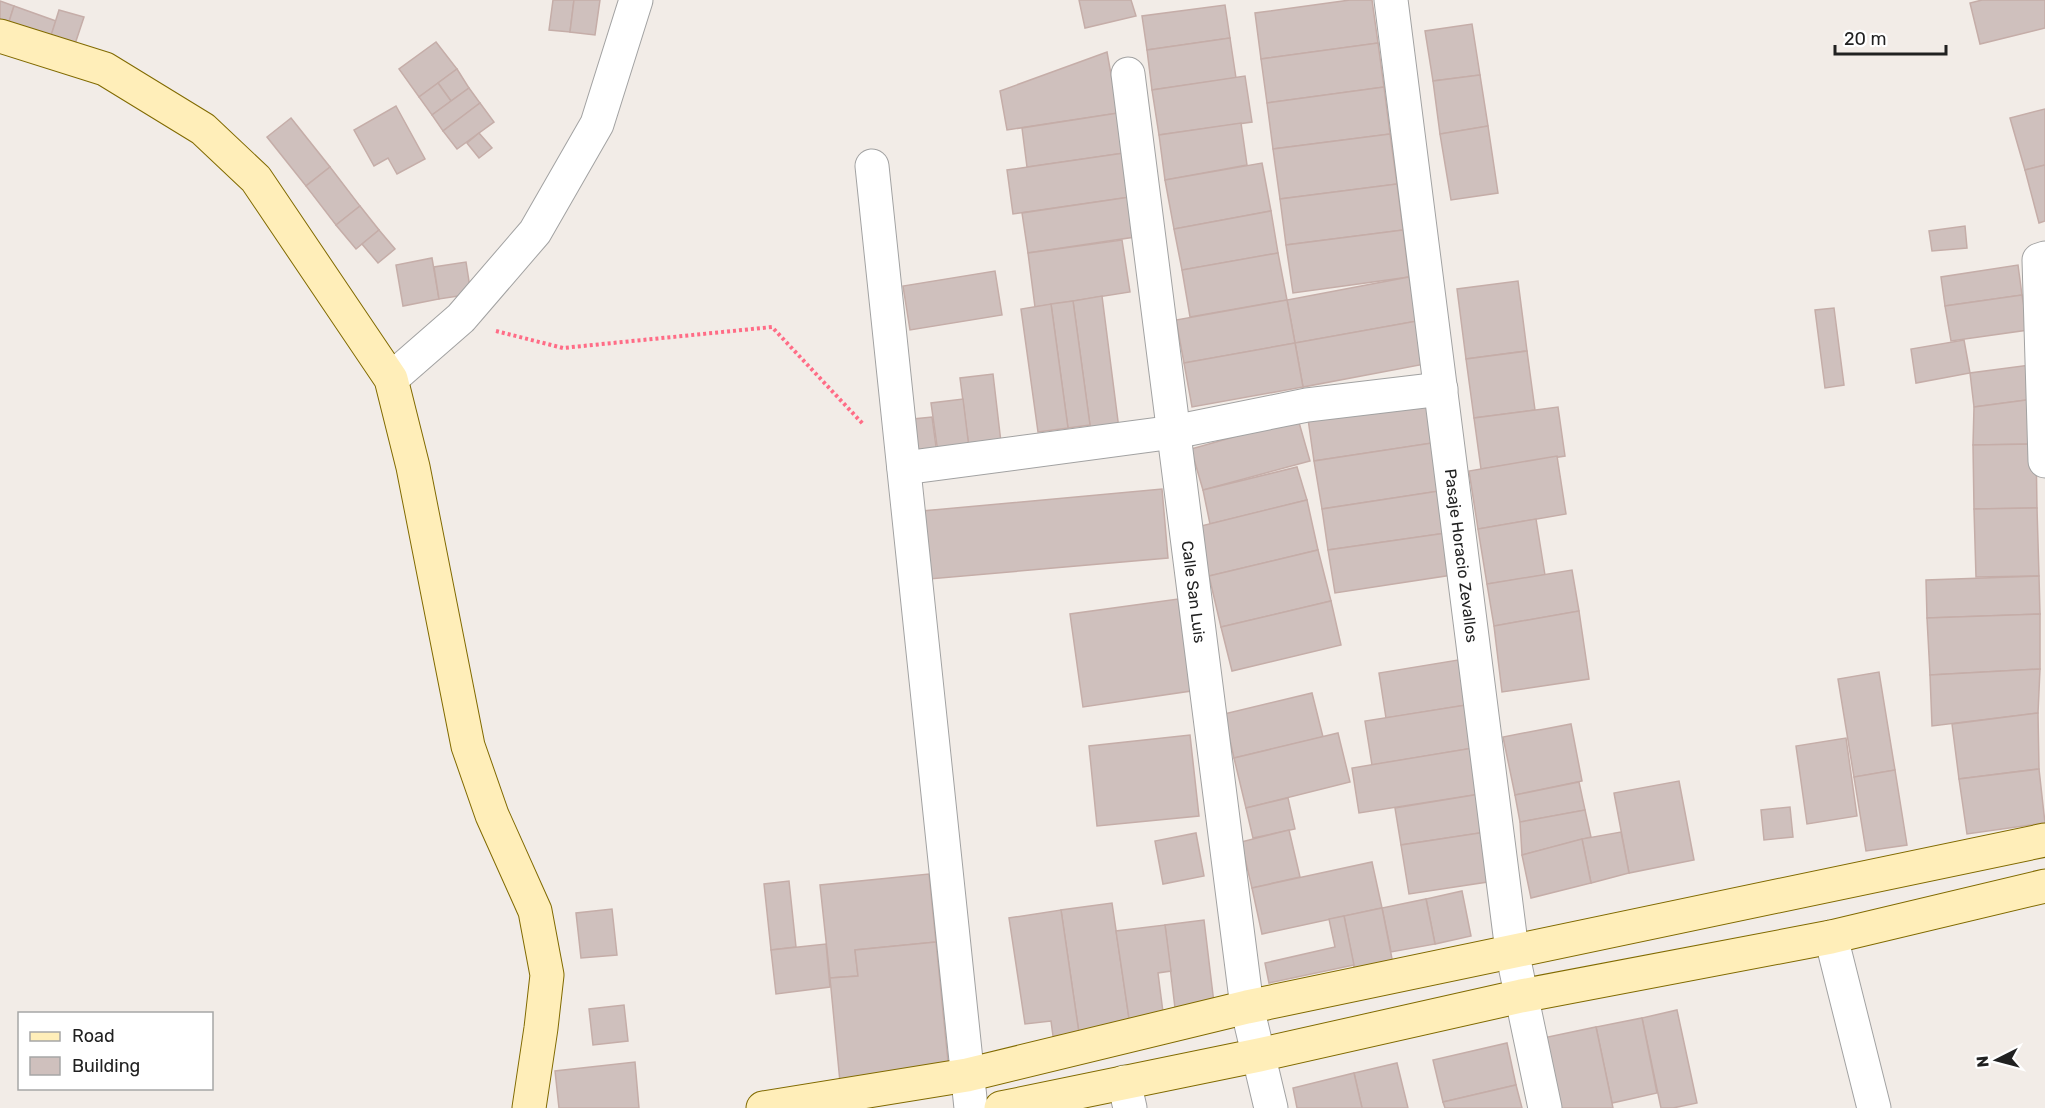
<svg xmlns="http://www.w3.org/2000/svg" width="2045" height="1108" font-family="Rubik,sans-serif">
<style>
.building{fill:#cfc0bd;stroke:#c5ada8;stroke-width:1.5}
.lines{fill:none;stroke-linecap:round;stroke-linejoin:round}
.minor-casing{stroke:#a2a2a2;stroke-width:35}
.secondary-casing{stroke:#816a00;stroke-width:35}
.path{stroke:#ff6c86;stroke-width:4;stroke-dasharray:3 3;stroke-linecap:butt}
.minor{stroke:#fff;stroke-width:33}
.secondary{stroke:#ffeeb9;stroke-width:33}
.labels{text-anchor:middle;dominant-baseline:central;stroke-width:4.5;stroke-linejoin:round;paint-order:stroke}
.street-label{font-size:16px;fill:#212121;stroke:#fff}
</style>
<rect width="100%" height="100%" fill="#f2ece7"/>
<g class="building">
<polygon points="553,0 574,0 570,32 549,30"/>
<polygon points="574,0 600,0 595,35 570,32"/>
<polygon points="1079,0 1131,0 1136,16 1085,28"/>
<polygon points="1350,0 1372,0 1378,43 1261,59 1255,13"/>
<polygon points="1982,0 2045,0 2045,28 1980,44 1970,3"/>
<polygon points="0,1 14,6 7,28 0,26"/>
<polygon points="1225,5 1230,38 1147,50 1142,16"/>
<polygon points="14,6 56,21 49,42 7,28"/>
<polygon points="59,10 84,17 73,50 49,42"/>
<polygon points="1472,24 1480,75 1433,81 1425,31"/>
<polygon points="1230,38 1236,78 1152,90 1147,50"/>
<polygon points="436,42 457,69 419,97 399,69"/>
<polygon points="1378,43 1384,87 1267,103 1261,59"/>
<polygon points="1107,52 1118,113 1007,130 1000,91"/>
<polygon points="457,69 469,88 451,101 438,83"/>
<polygon points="1480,75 1488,126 1440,134 1433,81"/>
<polygon points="1245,76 1252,122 1159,135 1152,90"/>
<polygon points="438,83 451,101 432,115 419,97"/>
<polygon points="1384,87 1390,134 1273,149 1267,103"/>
<polygon points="469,88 480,103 443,131 432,115"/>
<polygon points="480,103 494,122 457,149 443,131"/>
<polygon points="396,106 425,159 397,174 388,158 374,166 354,130"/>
<polygon points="2045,109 2045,165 2025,170 2010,118"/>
<polygon points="1118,113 1124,153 1027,167 1022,128"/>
<polygon points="291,118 330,167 306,186 267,137"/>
<polygon points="1241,123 1247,165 1165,180 1159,135"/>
<polygon points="1488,126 1498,193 1451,200 1440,134"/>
<polygon points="479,133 492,148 479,158 467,143"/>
<polygon points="1390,134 1397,184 1280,199 1273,149"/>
<polygon points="1124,153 1130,197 1013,214 1007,170"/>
<polygon points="1262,163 1271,211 1174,229 1165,180"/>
<polygon points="2045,165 2045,221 2039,223 2025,170"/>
<polygon points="330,167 360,206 336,225 306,186"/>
<polygon points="1397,184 1403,230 1286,245 1280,199"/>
<polygon points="1130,197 1135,237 1028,253 1022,213"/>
<polygon points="360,206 379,230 356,249 336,225"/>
<polygon points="1271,211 1278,253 1182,270 1174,229"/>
<polygon points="1965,226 1967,248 1932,251 1929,231"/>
<polygon points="379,230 395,249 378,263 362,244"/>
<polygon points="1403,230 1409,277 1293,293 1286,245"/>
<polygon points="1122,240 1130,292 1035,307 1028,253"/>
<polygon points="1278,253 1287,300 1190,317 1182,270"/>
<polygon points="432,258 439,299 403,306 396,265"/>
<polygon points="466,262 471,294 439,299 434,267"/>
<polygon points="2018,265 2022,295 1945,306 1941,277"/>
<polygon points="995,271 1002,315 910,330 903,286"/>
<polygon points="1409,277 1417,321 1295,343 1287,300"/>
<polygon points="1518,281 1527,351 1466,359 1457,289"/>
<polygon points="2022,295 2028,330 1951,341 1945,306"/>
<polygon points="1102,296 1119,429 1091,433 1073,301"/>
<polygon points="1287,300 1295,343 1184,363 1176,320"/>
<polygon points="1073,301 1090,425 1068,428 1051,304"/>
<polygon points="1051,304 1068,428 1038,432 1021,309"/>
<polygon points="1834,308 1844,385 1825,388 1815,310"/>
<polygon points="1417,321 1425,364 1303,387 1295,343"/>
<polygon points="1964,340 1970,373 1916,383 1911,349"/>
<polygon points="1295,343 1303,387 1192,407 1184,363"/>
<polygon points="1527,351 1535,410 1474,418 1466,359"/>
<polygon points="2030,365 2034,399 1974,407 1970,373"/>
<polygon points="993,374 1002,451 970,456 960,378"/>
<polygon points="963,399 970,456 939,460 931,403"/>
<polygon points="2034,399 2036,444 1973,445 1974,407"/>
<polygon points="1426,401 1432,443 1314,461 1308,419"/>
<polygon points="1558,407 1565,456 1481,469 1474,418"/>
<polygon points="932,417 937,454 918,457 913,419"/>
<polygon points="1298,419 1310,461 1203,490 1191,449"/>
<polygon points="1432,443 1439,491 1322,509 1314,461"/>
<polygon points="2036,444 2037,508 1974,509 1973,445"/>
<polygon points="1557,456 1566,514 1478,529 1469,471"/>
<polygon points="1297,467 1307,500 1210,524 1203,490"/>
<polygon points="1162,489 1168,558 929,579 922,511"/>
<polygon points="1439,491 1446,533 1328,550 1322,509"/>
<polygon points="1307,500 1318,550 1209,576 1197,527"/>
<polygon points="2037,508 2039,576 1976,577 1974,509"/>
<polygon points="1536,519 1545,575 1487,584 1478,529"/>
<polygon points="1446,533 1452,575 1335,593 1328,550"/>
<polygon points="1318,550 1331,601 1221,627 1209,576"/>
<polygon points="1572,570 1579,611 1494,626 1487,584"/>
<polygon points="2039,576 2040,614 1927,618 1926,580"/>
<polygon points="1178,599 1191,691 1083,707 1070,614"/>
<polygon points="1331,601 1341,645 1232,671 1221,627"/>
<polygon points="1579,611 1589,679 1502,692 1494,626"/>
<polygon points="2040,614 2040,669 1930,675 1927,618"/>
<polygon points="1458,660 1466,705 1386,718 1379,673"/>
<polygon points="2040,669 2038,713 1932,726 1930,675"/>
<polygon points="1879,672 1895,770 1854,777 1838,679"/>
<polygon points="1312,693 1323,737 1234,758 1224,714"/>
<polygon points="1466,705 1473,748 1372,765 1365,721"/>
<polygon points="2038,713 2039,769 1959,779 1952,724"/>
<polygon points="1571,724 1582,781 1515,795 1503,737"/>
<polygon points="1338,733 1350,782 1246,808 1234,758"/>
<polygon points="1190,735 1199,816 1097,826 1089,746"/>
<polygon points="1846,738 1857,816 1807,824 1796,746"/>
<polygon points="1473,748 1480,794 1359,813 1352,768"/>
<polygon points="2039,769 2045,823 1967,834 1959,779"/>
<polygon points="1895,770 1907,845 1866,851 1854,777"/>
<polygon points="1679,781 1694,860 1629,873 1614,793"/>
<polygon points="1579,782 1585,810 1520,822 1515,795"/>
<polygon points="1480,794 1486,832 1401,845 1395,808"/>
<polygon points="1288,798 1295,829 1253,838 1246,808"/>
<polygon points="1790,807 1793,837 1764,840 1761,810"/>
<polygon points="1585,810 1591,837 1522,855 1520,822"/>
<polygon points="1289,830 1300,877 1252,888 1241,842"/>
<polygon points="1486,832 1494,881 1409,894 1401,845"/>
<polygon points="1621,832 1629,873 1591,883 1582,839"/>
<polygon points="1196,833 1204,876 1163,884 1155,841"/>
<polygon points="1582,839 1591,883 1531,898 1522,855"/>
<polygon points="1372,862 1382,908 1262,934 1252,888"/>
<polygon points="929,874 936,942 855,950 858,976 830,978 820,885"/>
<polygon points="789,881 796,947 771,950 764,884"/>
<polygon points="1462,891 1471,936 1435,944 1426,899"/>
<polygon points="1426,899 1435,944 1391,952 1382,908"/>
<polygon points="1112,903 1130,1025 1079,1033 1061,910"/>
<polygon points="1382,908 1393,964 1355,972 1344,916"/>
<polygon points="612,909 617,955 581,958 576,913"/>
<polygon points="1061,910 1079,1033 1053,1036 1051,1021 1025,1024 1009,918"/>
<polygon points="1344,916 1354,965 1269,983 1265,963 1335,947 1329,919"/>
<polygon points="1204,920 1214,1003 1175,1008 1165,925"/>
<polygon points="1165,925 1171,971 1158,973 1164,1020 1130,1025 1116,931"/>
<polygon points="936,942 949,1071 840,1082 830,978 858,976 855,950"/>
<polygon points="826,944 830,987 776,994 771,950"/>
<polygon points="624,1005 628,1041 593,1045 589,1009"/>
<polygon points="1677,1010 1697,1103 1673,1108 1661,1108 1642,1018"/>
<polygon points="1642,1018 1657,1093 1612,1103 1596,1027"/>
<polygon points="1596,1027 1613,1108 1558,1108 1543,1038"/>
<polygon points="1507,1043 1516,1085 1443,1102 1433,1060"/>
<polygon points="635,1062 639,1108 559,1108 555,1071"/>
<polygon points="1397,1063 1408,1108 1362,1108 1354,1073"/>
<polygon points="1354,1073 1362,1108 1297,1108 1293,1088"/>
<polygon points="1516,1085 1522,1108 1445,1108 1443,1102"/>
</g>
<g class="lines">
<defs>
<g id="minor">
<path id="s1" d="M1391,0L1512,951L1545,1108"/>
<path id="s2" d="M1128,74L1247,1007L1271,1108"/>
<polyline points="872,166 971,1108"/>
<polyline points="2045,258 2039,260 2045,461"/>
<polyline points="391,379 461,318 535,232 597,124 636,0"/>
<polyline points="904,468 1174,432 1307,405 1441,389"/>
<polyline points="1831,937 1874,1108"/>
<polyline points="1124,1082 1130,1108"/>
</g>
<g id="secondary">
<polyline points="0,36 105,69 203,129 256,179 391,379 413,467 468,746 492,815 535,911 547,975 541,1028 529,1108"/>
<polyline points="763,1108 967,1075 1247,1007 2045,840"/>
<polyline points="1001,1108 1259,1055 1521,996 1831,937 2045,886"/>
</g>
</defs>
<use href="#minor" class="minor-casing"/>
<use href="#secondary" class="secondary-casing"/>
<polyline class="path" points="496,331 563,348 772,327 863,424"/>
<use href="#minor" class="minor"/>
<use href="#secondary" class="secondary"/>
</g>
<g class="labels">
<g class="street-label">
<text stroke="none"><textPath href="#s1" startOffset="560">Pasaje Horacio Zevallos</textPath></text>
<text stroke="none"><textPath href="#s2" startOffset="522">Calle San Luis</textPath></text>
</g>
</g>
<rect x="18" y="1012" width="195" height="78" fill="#ffffff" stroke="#a6a6a6" stroke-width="1.5"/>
<rect x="30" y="1032" width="30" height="9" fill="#ffeeb9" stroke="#a6a6a6" stroke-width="1.5"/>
<text x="72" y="1042" font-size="18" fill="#212121">Road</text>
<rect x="30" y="1057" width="30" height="18" fill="#cfc0bd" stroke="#a6a6a6" stroke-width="1.5"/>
<text x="72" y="1072" font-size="18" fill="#212121">Building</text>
<g transform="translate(1997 1060) rotate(264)" stroke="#ffffff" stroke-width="4.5" paint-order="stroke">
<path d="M0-4.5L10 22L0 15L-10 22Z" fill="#212121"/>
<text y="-9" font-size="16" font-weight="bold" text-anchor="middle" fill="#212121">N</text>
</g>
<path d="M1835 45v9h111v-9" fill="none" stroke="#212121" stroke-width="3"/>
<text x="1844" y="45" font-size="18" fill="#212121" stroke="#ffffff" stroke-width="4.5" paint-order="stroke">20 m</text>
</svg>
